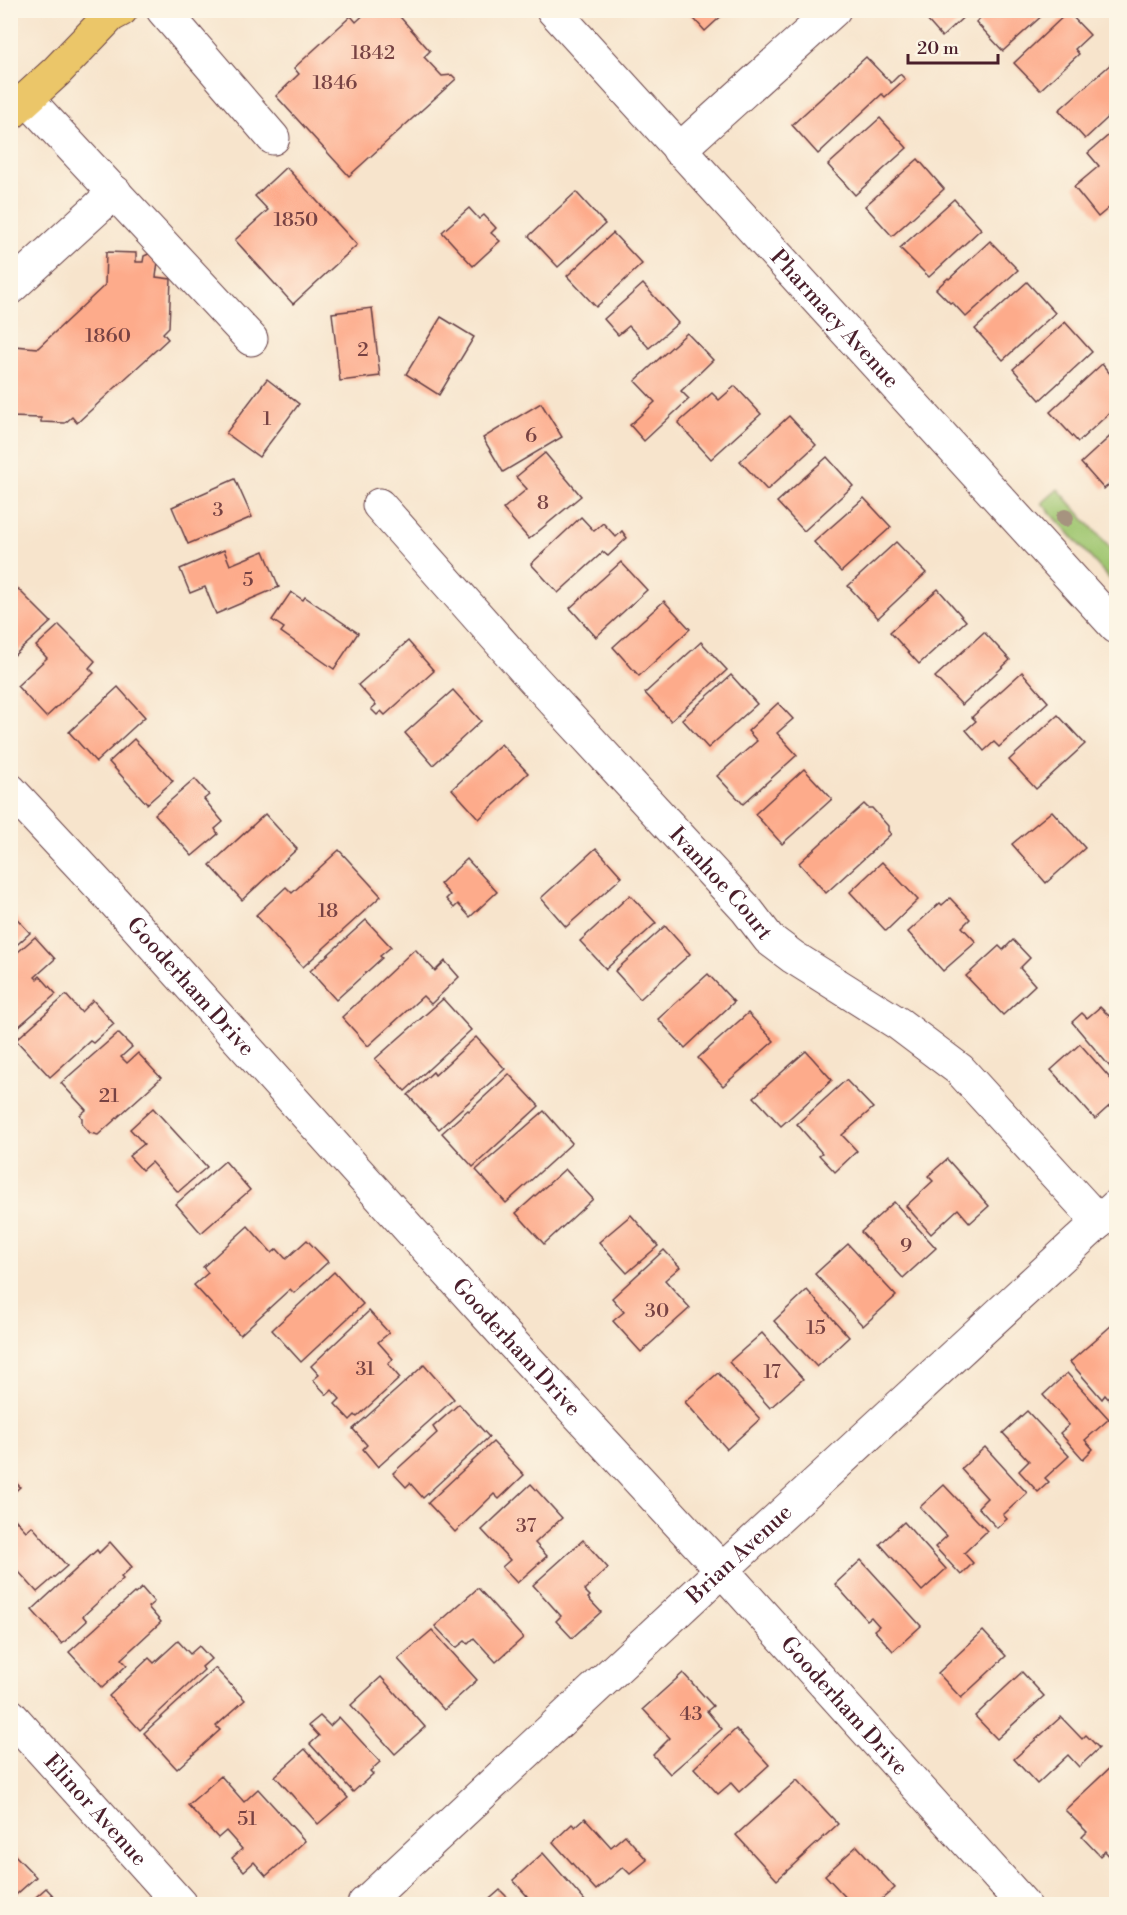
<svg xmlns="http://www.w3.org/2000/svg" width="1127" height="1915" font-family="'Libre Bodoni',serif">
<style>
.green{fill:#a1c772;stroke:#76734e;stroke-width:1.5}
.building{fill:#fdab8b}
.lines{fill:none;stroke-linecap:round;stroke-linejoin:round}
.minor-casing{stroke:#643d43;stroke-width:35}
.major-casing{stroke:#643d43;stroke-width:35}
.minor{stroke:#fff;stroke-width:33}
.major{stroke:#ebc669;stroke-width:33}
.tree{fill:#a6937f}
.labels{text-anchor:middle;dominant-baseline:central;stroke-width:4.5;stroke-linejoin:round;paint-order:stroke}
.number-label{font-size:20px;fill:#774243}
.street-label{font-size:22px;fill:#4a1f2b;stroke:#fcf5e5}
</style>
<rect width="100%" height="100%" fill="#fcf5e5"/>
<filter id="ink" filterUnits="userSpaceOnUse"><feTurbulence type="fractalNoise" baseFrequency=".0167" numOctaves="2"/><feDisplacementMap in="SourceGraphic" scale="12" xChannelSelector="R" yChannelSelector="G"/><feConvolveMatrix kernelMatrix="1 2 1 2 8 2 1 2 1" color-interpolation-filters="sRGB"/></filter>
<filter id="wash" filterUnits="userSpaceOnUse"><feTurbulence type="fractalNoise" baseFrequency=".008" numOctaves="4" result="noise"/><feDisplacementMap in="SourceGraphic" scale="24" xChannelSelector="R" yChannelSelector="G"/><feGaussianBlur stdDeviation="1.35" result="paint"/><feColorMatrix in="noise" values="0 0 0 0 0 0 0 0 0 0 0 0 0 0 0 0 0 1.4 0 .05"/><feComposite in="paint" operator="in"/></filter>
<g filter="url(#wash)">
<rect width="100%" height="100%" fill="#f7e4cc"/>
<polygon class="green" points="1058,489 1116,555 1116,586 1042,503"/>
<g id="blocks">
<g class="building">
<polygon points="369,10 394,10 430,51 424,57 442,76 452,75 456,79 349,176 276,96 299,74 294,68 351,16 356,22"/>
<polygon points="686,10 728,10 705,31"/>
<polygon points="918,10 971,10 942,37"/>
<polygon points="988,10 1042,10 1045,13 1003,51 976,22"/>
<polygon points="1068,12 1090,35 1075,49 1079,54 1040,90 1014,63"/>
<polygon points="866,57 891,83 900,74 905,79 885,97 882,94 818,154 792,125"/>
<polygon points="1112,63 1116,68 1116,110 1085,139 1059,110"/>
<polygon points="880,118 907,148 855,195 828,165"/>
<polygon points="1116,129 1116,202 1098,217 1074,187 1099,166 1088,153"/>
<polygon points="918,159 944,189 892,236 865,206"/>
<polygon points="286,167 357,245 293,304 235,240 268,210 255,196"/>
<polygon points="576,192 605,224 558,267 529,236"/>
<polygon points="954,199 981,229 929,277 900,248"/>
<polygon points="469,208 479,219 484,215 496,228 491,233 500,241 473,266 442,232"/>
<polygon points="613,233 642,264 596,307 567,276"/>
<polygon points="990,241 1018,270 966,317 952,302 950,303 936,289 948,278 949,279"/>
<polygon points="106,252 136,253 136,262 143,262 144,256 151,253 158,261 156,277 171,279 169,327 163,333 168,339 77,423 72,417 65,423 41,422 41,418 10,417 10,338 14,346 38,348 105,285"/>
<polygon points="1027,282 1055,313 1003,360 975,329"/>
<polygon points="643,284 678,323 649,348 629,326 618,335 604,319"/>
<polygon points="372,308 380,376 340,381 332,313"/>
<polygon points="441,317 474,337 439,395 406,374"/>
<polygon points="1065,322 1092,352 1040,400 1013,369"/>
<polygon points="687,333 713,360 681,391 689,399 644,441 630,425 655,402 635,381"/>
<polygon points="1102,364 1116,381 1116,407 1078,442 1050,412"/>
<polygon points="267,379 299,404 259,457 226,433"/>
<polygon points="735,386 761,414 711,459 678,423 712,393 719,400"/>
<polygon points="541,403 562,437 503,472 483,438"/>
<polygon points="789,416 816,445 767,490 740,461"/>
<polygon points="1116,431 1116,478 1104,489 1081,463"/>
<polygon points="545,453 581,496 529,539 503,509 527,489 516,477"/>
<polygon points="827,457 853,486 804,531 777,502"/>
<polygon points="235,479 252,517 188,544 172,507"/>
<polygon points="864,498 891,527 841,572 814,542"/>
<polygon points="581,517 594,531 603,523 616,537 622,531 627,538 608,556 603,552 558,593 531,564"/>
<polygon points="896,542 926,573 878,618 848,586"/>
<polygon points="224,550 230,565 264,551 279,587 216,614 205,587 190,593 180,569"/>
<polygon points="621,562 647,590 596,637 570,608"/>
<polygon points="10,581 51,622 10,659"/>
<polygon points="938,589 966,621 919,664 890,632"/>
<polygon points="291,592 303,600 305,597 358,633 334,669 281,632 284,628 272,620"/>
<polygon points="664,601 690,629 639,676 613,647"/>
<polygon points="59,625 95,661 89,668 94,673 46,717 17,686 47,658 36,646"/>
<polygon points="984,632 1010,660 962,705 935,677"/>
<polygon points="408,641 434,671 385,715 381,711 377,715 371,709 376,705 358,685"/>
<polygon points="701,642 727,670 671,721 645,693"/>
<polygon points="1022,672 1048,702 999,747 994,742 984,751 966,730 976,721 972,717"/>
<polygon points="731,675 757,704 708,748 682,719"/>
<polygon points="118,687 145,717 96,762 69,732"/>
<polygon points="453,690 481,721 433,765 405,733"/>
<polygon points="778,703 793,719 777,733 797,755 743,804 717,776 757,741 748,731"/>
<polygon points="1058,715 1085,744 1036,789 1009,760"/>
<polygon points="134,739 173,781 147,804 109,762"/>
<polygon points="501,744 528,773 479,819 452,789"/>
<polygon points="804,769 832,799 782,844 755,814"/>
<polygon points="195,779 209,795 204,799 223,822 215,829 218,834 192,856 155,814"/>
<polygon points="864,804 868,808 872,808 888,826 888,831 891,834 826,893 799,863"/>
<polygon points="1052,811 1085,848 1046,883 1012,844"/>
<polygon points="265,814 297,849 242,900 210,865"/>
<polygon points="596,848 622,877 566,927 541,898"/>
<polygon points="339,850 381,896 303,967 256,915 286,887 292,893"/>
<polygon points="467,859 497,892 470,917 458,904 454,908 446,899 450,895 440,884"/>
<polygon points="882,862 918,900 886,931 850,892"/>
<polygon points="630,895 656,923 606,969 580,941"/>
<polygon points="950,898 970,919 962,927 976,942 943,971 908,932 940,903 942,905"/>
<polygon points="10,911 30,933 10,951"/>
<polygon points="366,920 391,947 380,956 382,958 336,1000 310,971"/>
<polygon points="665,926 690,954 640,999 615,971"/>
<polygon points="35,937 55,959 35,977 37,979 40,976 56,994 10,1034 10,959"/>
<polygon points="1013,940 1030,958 1020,968 1035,985 1003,1015 966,976 999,946 1003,950"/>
<polygon points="415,949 435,971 445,961 459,977 431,1004 423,996 368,1046 342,1017"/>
<polygon points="708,974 734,1002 685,1048 658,1019"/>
<polygon points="66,995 81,1012 93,1000 114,1024 93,1043 90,1041 50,1077 16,1040"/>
<polygon points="443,999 471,1030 405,1091 375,1059"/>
<polygon points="1100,1007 1109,1016 1114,1011 1116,1014 1116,1074 1072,1022 1082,1013 1087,1018"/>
<polygon points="748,1013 774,1041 723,1086 698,1058"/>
<polygon points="118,1033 132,1047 121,1057 127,1063 138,1053 161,1078 98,1135 90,1133 82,1124 82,1118 80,1115 86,1110 61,1083"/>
<polygon points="476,1037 505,1069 439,1129 408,1095 433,1072 435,1075"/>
<polygon points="1080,1044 1116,1085 1116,1100 1095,1119 1051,1070"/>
<polygon points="806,1051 832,1080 781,1126 754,1097"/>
<polygon points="509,1074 539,1106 473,1167 442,1133 468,1110 469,1111"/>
<polygon points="846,1080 873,1108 842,1135 857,1151 835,1172 819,1155 822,1153 797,1124"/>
<polygon points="153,1108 207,1167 178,1192 151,1162 142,1170 129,1156 144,1144 130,1129"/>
<polygon points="544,1111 572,1143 506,1203 476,1170"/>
<polygon points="947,1159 989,1206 970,1223 958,1209 931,1234 906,1206 933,1181 928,1176"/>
<polygon points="225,1161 250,1190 201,1233 176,1204"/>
<polygon points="565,1169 593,1199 544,1244 516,1213"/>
<polygon points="894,1202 936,1248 903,1278 861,1232"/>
<polygon points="631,1215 658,1246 627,1273 599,1242"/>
<polygon points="248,1226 272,1253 277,1249 286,1259 307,1240 328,1262 294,1293 290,1289 240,1335 194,1285 208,1273 203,1267"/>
<polygon points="848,1244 896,1296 863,1326 815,1274"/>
<polygon points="664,1250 680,1267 665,1280 690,1308 641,1352 613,1321 624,1312 612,1298"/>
<polygon points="334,1272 363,1304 301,1362 272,1330"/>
<polygon points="807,1290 849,1337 817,1367 774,1321"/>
<polygon points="369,1311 389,1333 378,1342 393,1359 388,1364 400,1378 357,1417 355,1415 350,1420 335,1404 340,1399 332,1390 327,1395 313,1380 319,1375 311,1366"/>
<polygon points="1113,1324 1116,1328 1116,1408 1105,1395 1102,1399 1070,1362"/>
<polygon points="762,1333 803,1379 770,1408 729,1362"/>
<polygon points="424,1365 454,1399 378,1467 363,1449 367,1445 353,1429"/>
<polygon points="718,1373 760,1419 727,1449 685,1402"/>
<polygon points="1067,1373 1109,1419 1085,1440 1093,1449 1083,1459 1060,1433 1069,1425 1043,1395"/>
<polygon points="459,1404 489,1437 423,1498 410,1483 406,1487 393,1473 437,1433 433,1427"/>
<polygon points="1027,1411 1069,1456 1045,1478 1049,1482 1038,1492 1019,1471 1029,1461 1003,1433"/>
<polygon points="493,1442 524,1475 499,1499 494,1494 455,1532 428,1503"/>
<polygon points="985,1447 1027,1493 1003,1515 1007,1519 997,1528 978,1507 987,1498 961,1469"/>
<polygon points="10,1476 20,1487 10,1496"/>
<polygon points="531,1484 562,1518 535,1543 547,1556 517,1583 502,1567 510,1560 482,1530"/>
<polygon points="944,1485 987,1531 964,1553 973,1563 961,1575 935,1547 947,1536 920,1507"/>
<polygon points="14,1518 26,1531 32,1526 67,1566 37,1592 10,1562 10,1521"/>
<polygon points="904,1522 946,1569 922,1591 880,1544"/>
<polygon points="583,1540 608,1568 584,1590 590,1596 588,1598 601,1612 572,1638 556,1621 561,1616 533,1585"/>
<polygon points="110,1542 132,1567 121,1577 123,1579 83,1616 87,1621 62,1644 32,1610 97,1550 99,1553"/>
<polygon points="861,1560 921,1626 893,1651 874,1630 879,1626 871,1617 867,1620 835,1584"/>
<polygon points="142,1588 154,1602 148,1607 161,1622 121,1659 127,1665 102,1688 69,1652 134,1593 135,1594"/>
<polygon points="478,1588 523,1638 496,1662 474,1638 468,1644 465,1641 456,1648 435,1626"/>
<polygon points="432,1630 477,1680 444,1710 398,1659"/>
<polygon points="983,1631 1006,1656 961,1698 938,1673"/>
<polygon points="178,1641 190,1654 199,1646 211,1659 202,1667 204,1670 140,1730 109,1696 149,1658 154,1663"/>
<polygon points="215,1668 245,1700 216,1726 220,1730 177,1769 144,1733"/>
<polygon points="1022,1672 1044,1696 997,1739 975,1716"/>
<polygon points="683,1673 713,1706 707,1711 722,1729 670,1774 653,1755 670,1738 643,1709"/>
<polygon points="381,1677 425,1727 395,1754 351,1705"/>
<polygon points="320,1716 330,1726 339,1717 380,1762 370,1771 373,1774 353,1792 310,1744 319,1736 309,1725"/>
<polygon points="1061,1717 1082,1739 1086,1735 1099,1748 1079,1767 1068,1755 1037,1784 1014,1759"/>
<polygon points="736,1729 769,1765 739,1792 731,1783 718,1794 694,1768"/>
<polygon points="305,1749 348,1798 318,1824 275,1776"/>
<polygon points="1114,1764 1116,1767 1116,1864 1105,1851 1100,1856 1082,1837 1087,1832 1065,1810"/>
<polygon points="221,1776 244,1802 258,1789 305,1841 266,1876 254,1862 244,1871 232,1858 242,1849 226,1831 218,1838 188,1805"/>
<polygon points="797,1780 838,1824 777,1880 736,1835"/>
<polygon points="585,1818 611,1847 625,1835 647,1860 630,1874 623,1867 596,1890 553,1842 572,1824 575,1827"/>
<polygon points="857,1846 895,1888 876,1904 852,1904 825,1875"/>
<polygon points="10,1850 36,1877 10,1900"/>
<polygon points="543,1853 586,1902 583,1904 534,1904 513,1880"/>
<polygon points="46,1888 61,1904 28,1904"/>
<polygon points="500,1890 514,1904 484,1904"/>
</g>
</g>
</g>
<g filter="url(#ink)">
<use href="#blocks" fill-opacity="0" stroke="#643d43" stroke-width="1.5"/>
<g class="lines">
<defs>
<g id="minor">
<polyline points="163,10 273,138"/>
<path id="s1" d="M553,10L1116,627"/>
<polyline points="27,99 251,339"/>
<polyline points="679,150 834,10"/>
<polyline points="10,288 115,192"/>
<path id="s2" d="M379,505L526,671L746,909L769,939L793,957L899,1024L960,1070L1099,1222"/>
<path id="s3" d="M10,790L111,898L502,1332L722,1570L1023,1904"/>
<path id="s4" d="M10,1715L180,1904"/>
<path id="s5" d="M364,1904L722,1570L1116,1206"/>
</g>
<polyline id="major" points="10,114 56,72 110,16 121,10"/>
</defs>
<use href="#minor" class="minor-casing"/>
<use href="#major" class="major-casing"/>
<use href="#minor" class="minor"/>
<use href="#major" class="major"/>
</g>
<circle class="tree" cx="1065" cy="518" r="9"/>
</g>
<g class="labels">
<g class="number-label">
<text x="373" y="53">1842</text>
<text x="335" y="83">1846</text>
<text x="296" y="220">1850</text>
<text x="108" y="336">1860</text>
<text x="363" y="350">2</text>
<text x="267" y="419">1</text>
<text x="531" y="436">6</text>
<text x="543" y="503">8</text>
<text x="218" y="510">3</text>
<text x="248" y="580">5</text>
<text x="328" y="911">18</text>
<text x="109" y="1096">21</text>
<text x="906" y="1246">9</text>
<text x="657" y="1311">30</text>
<text x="816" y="1328">15</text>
<text x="365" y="1369">31</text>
<text x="772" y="1372">17</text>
<text x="526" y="1526">37</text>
<text x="691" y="1714">43</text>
<text x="247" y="1819">51</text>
</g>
<g class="street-label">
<text stroke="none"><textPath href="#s1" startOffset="418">Pharmacy Avenue</textPath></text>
<text stroke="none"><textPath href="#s2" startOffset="510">Ivanhoe Court</textPath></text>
<text stroke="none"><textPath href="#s3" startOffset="267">Gooderham Drive</textPath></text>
<text stroke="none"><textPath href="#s3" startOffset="753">Gooderham Drive</textPath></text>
<text stroke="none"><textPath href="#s5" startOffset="513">Brian Avenue</textPath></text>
<text stroke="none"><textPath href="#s3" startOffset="1239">Gooderham Drive</textPath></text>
<text stroke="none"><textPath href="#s4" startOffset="128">Elinor Avenue</textPath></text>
</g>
</g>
<rect width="1127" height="1915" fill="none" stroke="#fcf5e5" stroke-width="36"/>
<path d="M908 54v9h90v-9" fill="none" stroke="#4a1f2b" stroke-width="3"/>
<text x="917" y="54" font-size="18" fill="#4a1f2b" stroke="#fcf5e5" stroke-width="4.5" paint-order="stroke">20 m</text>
</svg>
